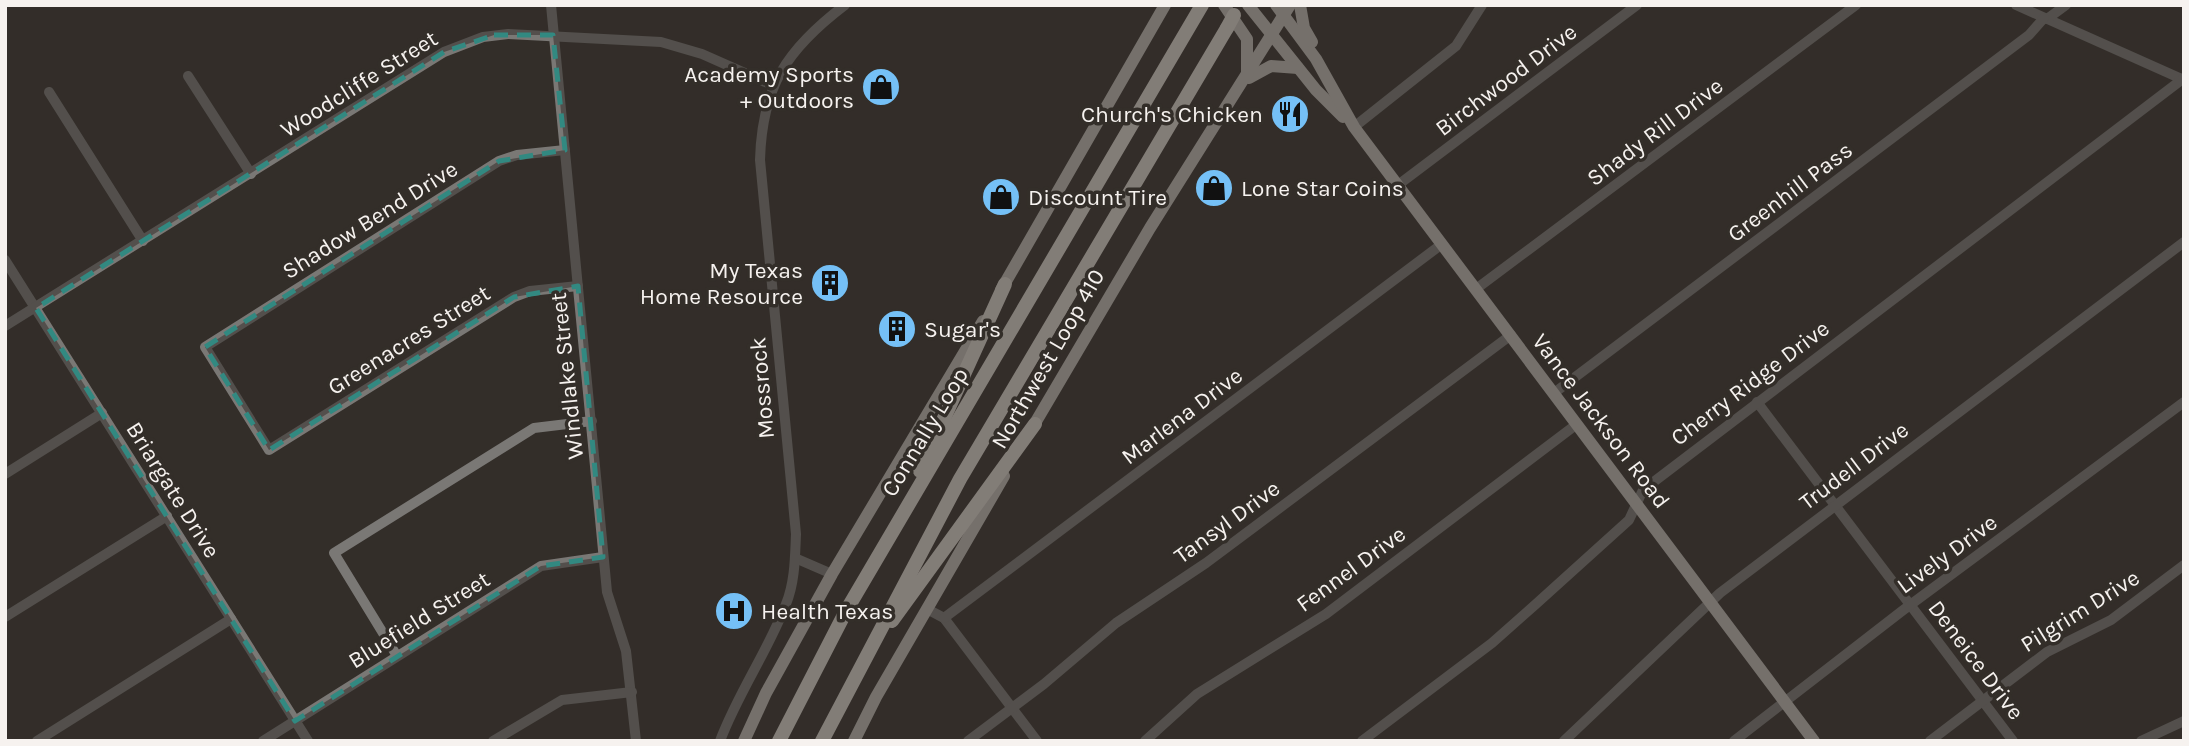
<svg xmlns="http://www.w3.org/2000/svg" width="2189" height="746" font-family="Karla,sans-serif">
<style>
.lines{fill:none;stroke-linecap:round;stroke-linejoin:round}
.minor{stroke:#7a7875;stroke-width:10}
.major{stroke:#c5c0ba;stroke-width:12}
.highway{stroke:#e3ddd5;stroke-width:14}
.highway-bridge{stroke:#e3ddd5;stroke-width:14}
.marked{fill:none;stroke:#328981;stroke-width:5;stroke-dasharray:14 9;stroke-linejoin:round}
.labels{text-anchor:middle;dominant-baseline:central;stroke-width:7;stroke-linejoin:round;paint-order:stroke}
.poi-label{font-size:23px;fill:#f6f2ef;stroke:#332e29;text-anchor:start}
.street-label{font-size:23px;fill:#f6f2ef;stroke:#332e29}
</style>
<rect width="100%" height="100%" fill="#332e29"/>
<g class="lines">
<g class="minor">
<polyline points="551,5 607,592 626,651 636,741"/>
<polyline points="2016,5 2184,80"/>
<polyline points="2047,19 2066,5"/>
<polyline points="188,76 251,174"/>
<polyline points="49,92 143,241"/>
<polyline points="1354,127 1456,46 1482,5"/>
<polyline points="565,150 517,155 499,161 205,347 269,450 514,297 530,291 578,286"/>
<polyline points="1398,185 1637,5"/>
<polyline points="5,260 308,741"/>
<polyline points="1476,289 1856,5"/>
<polyline points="5,326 444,52 483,37 508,34 661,42 702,54 772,85"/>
<polyline points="1554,393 2029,35 2044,18"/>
<polyline points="1757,402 2013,741"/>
<polyline points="5,474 102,413"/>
<polyline points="795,558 832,574"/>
<polyline points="927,609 944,618 1037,741"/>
<polyline points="5,617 167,516"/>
<polyline points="944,618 1442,244"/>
<polyline points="397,656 334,553 534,428 592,421"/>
<polyline points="37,741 231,619"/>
<polyline points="263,741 541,566 603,557"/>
<polyline points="493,741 562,700 632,692"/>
<path d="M720,741C738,693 768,651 786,604C795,582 795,557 796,534L760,160C762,86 787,49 845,5"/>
<polyline points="968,741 1044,684 1116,623 1206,563 1511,335"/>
<polyline points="1145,741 1197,694 1326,614 1577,424"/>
<polyline points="1362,741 1492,643 1536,604 1629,520 1643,490 2184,78"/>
<polyline points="1564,741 1720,593 2184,242"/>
<polyline points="1734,741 1902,611 2184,402"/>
<polyline points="1930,741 2047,652 2111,620 2184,565"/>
<polyline points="2141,741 2184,721"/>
</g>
<g class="major">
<polyline points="1224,5 1247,39 1247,72"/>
<polyline points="1248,5 1316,90 1343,117"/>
<polyline points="1276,5 1316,59 1354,127 1814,741"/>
<polyline points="1300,5 1304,28 1312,42"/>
<polyline points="1249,78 1271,66 1298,68"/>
<polyline points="1001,290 1165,5"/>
<polyline points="1031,430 1150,228 1290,5"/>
<polyline points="744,741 766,693 832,574 983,321"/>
<polyline points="854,741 876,697 1004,476"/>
</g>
<g class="highway">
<polyline points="920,471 1005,284"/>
<polyline points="892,621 1035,424"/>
<polyline points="779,741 846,611 1202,5"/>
<polyline points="822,741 960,479 1227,28"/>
</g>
<polyline class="highway-bridge" points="1227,28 1234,15"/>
</g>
<path d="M0 0H2189V746H0ZM494,35H553L565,150L499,161L205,347L269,450L514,297L578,286L603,557L541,566L295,721L36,308L444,52Z" fill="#332e29" fill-opacity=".55" fill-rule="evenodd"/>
<path class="marked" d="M494,35H553L565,150L499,161L205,347L269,450L514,297L578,286L603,557L541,566L295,721L36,308L444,52Z"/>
<defs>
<symbol id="shop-disc" viewBox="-11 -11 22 22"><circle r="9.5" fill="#75c0f6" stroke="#332e29"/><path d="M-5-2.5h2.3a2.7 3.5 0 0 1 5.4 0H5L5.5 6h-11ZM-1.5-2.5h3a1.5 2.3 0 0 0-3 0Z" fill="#111"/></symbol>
<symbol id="restaurant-disc" viewBox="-11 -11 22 22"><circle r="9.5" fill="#75c0f6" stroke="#332e29"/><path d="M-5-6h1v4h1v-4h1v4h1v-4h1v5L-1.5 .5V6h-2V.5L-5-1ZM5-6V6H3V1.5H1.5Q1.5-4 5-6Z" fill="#111"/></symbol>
<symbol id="building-disc" viewBox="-11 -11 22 22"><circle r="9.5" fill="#75c0f6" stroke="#332e29"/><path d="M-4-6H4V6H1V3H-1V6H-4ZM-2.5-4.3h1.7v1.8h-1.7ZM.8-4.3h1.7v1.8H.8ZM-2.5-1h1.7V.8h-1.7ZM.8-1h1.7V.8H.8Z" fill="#111"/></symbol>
<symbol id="hospital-disc" viewBox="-11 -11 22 22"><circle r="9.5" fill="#75c0f6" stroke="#332e29"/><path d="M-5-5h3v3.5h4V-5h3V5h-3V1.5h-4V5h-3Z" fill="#111"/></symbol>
</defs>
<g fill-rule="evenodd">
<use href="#shop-disc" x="859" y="65" width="44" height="44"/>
<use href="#restaurant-disc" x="1268" y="92" width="44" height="44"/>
<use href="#shop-disc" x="1192" y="166" width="44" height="44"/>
<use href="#shop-disc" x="979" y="175" width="44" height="44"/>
<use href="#building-disc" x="808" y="261" width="44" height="44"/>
<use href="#building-disc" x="875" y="307" width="44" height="44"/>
<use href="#hospital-disc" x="712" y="589" width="44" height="44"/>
</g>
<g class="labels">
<g class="poi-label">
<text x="854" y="74" text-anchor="end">Academy Sports<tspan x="854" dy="26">+ Outdoors</tspan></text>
<text x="1263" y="114" text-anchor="end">Church's Chicken</text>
<text x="1241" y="188">Lone Star Coins</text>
<text x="1028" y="197">Discount Tire</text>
<text x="803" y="270" text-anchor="end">My Texas<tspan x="803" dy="26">Home Resource</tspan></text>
<text x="924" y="329">Sugar's</text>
<text x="761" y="611">Health Texas</text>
</g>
<g class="street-label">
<text transform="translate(1506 80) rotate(-37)">Birchwood Drive</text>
<text transform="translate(359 84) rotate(-32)">Woodcliffe Street</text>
<text transform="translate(1655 132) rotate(-37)">Shady Rill Drive</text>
<text transform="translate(1790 192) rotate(-37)">Greenhill Pass</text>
<text transform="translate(370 220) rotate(-32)">Shadow Bend Drive</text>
<text transform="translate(409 340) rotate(-32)">Greenacres Street</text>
<text transform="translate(1048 359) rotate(-60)">Northwest Loop 410</text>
<text transform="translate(567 376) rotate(-96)">Windlake Street</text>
<text transform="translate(1750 383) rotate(-37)">Cherry Ridge Drive</text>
<text transform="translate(762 388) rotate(-95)">Mossrock</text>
<text transform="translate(1182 416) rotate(-37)">Marlena Drive</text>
<text transform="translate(1601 421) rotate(53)">Vance Jackson Road</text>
<text transform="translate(925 432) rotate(-59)">Connally Loop</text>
<text transform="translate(1854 466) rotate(-37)">Trudell Drive</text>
<text transform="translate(173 490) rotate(58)">Briargate Drive</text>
<text transform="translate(1227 522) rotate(-36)">Tansyl Drive</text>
<text transform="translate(1947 554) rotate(-36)">Lively Drive</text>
<text transform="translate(1351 569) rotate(-36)">Fennel Drive</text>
<text transform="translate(2080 611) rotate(-32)">Pilgrim Drive</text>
<text transform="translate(419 620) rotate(-32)">Bluefield Street</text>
<text transform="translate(1976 660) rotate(53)">Deneice Drive</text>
</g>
</g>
<rect width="2189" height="746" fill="none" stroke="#f6f2ef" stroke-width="14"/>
</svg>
